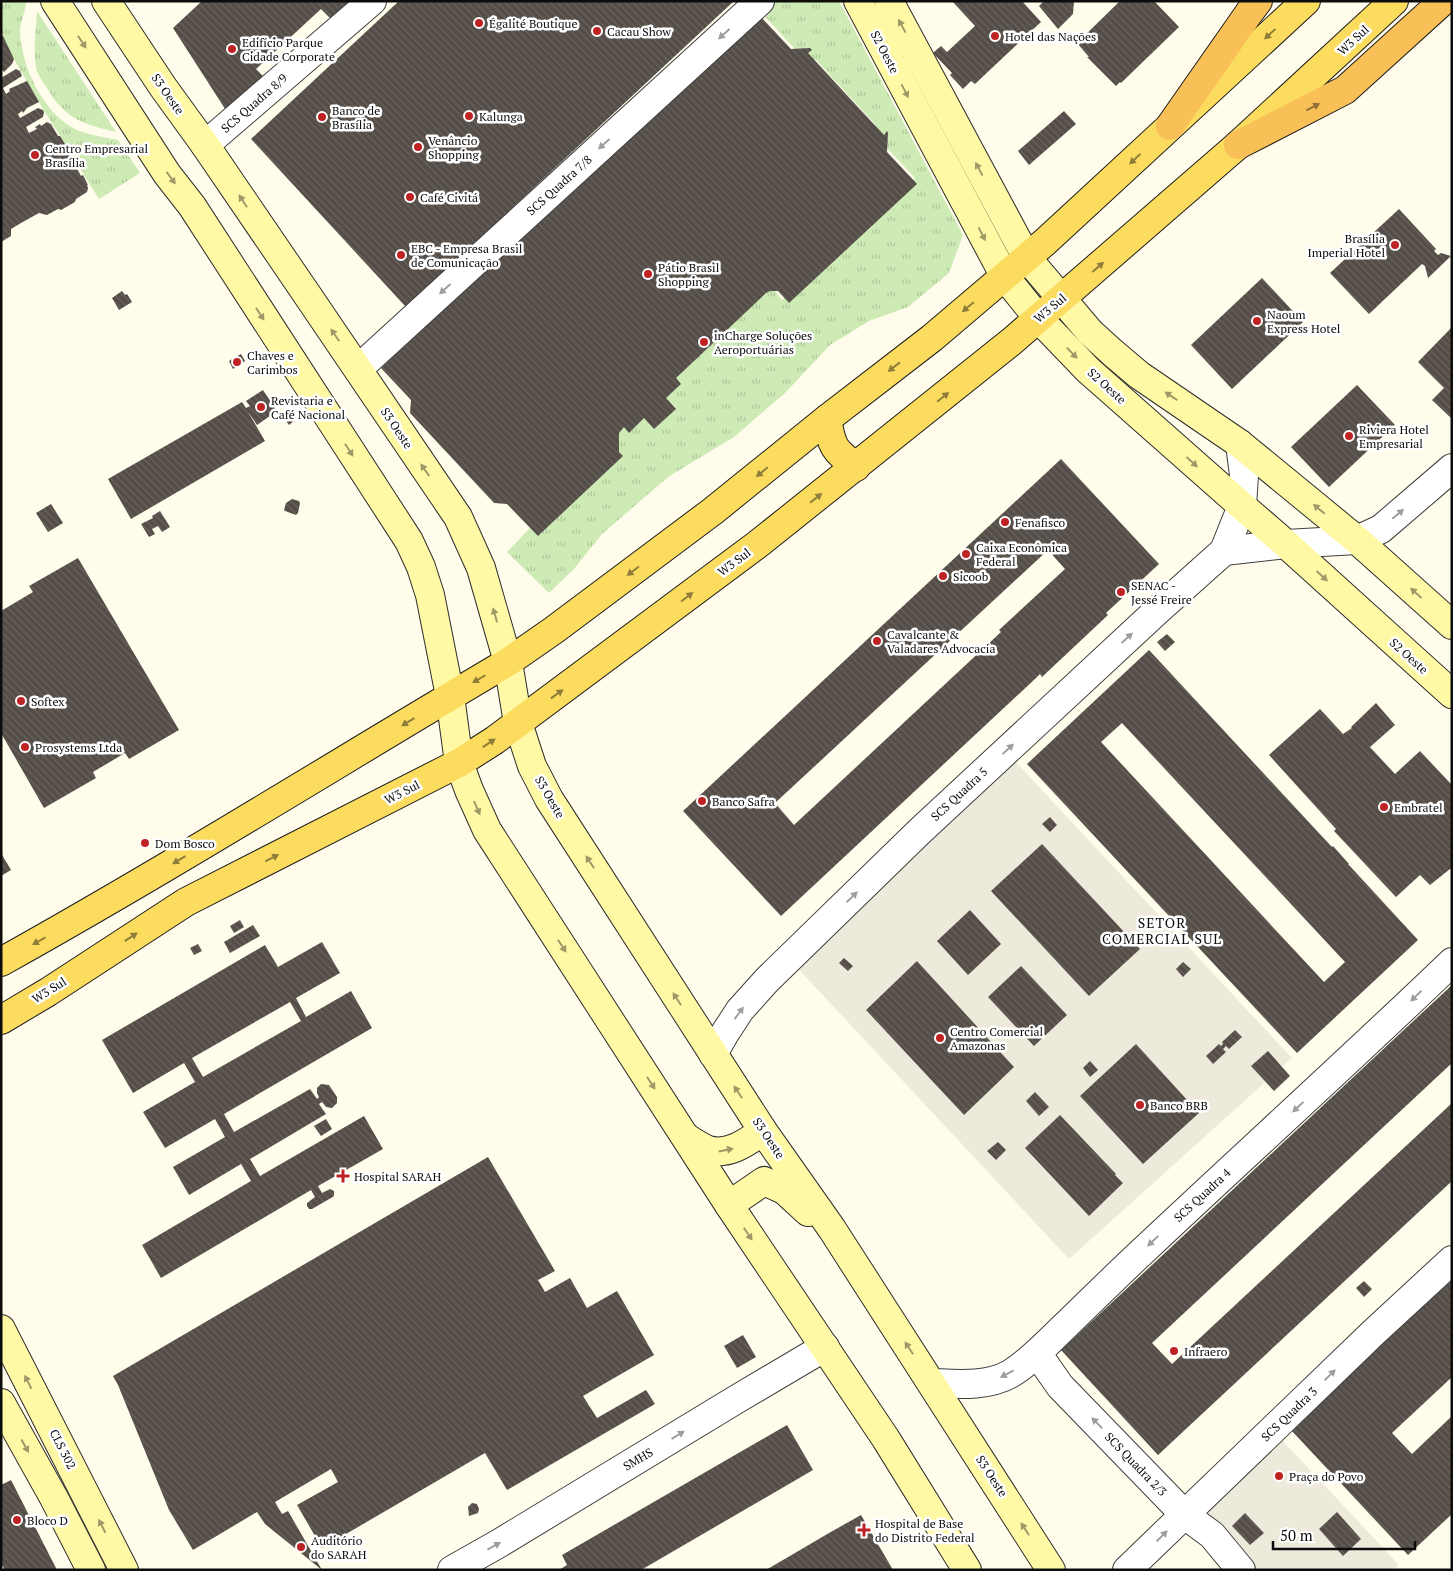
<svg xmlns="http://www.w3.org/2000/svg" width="1453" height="1571" font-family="'PT Serif',serif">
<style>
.grass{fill:url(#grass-tufts)}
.plaza{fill:#eeeadb}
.building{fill:url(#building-back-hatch);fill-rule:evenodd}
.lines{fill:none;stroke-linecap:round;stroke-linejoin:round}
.tertiary-casing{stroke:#3f3f3f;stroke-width:30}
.secondary-casing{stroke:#2e2e2e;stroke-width:30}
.primary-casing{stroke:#1d1d1d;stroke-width:30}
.trunk-casing{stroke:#1d1d1d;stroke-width:30}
.tertiary{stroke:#fff;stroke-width:28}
.secondary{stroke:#fff9a6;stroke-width:28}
.primary{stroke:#fbdc5f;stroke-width:28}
.trunk{stroke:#f9c058;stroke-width:28}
.oneway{fill:#9e9a68}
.oneway2{fill:#9e9e9e}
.oneway3{fill:#8f7e3a}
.oneway4{fill:#8e6f36}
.poi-dot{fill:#be2223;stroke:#fff;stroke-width:2}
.labels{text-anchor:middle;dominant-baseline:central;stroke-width:5;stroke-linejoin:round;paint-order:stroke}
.poi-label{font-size:12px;fill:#0c0c0c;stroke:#fff;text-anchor:start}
.street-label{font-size:12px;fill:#0c0c0c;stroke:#fff}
.neighbourhood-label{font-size:14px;letter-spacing:1px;fill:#0c0c0c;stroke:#fff}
</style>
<defs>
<pattern id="grass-tufts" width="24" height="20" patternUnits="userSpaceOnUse" patternTransform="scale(1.25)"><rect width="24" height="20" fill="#ceeab5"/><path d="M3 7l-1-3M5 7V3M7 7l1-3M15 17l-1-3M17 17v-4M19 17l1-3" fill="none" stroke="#b0c89a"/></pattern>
<pattern id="building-back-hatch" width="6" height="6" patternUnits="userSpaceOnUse" patternTransform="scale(1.25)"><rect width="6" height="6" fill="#554e48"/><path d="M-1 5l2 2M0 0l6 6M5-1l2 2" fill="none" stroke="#68635e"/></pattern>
</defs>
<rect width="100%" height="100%" fill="#fffceb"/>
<g class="grass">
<path d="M1,1H26C26,12 20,21 20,31C21,65 42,111 73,128C87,135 103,137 118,140L140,173L99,199L35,96L1,36Z"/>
<polygon points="768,1 839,1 963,235 949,273 908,307 869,321 830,345 786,392 734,437 668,477 602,534 574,569 549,593 507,552 528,530 611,453 609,425 758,291 773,289 782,300 915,178 876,136 875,124 816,60 805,60 759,10"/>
<path d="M37,11L116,132C83,124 65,119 47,88C43,82 38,75 36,68C33,49 36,30 37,11Z"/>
</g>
<g class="plaza">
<polygon points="1012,758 1292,1058 1069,1259 790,960"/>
<polygon points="1281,1439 1399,1565 1394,1570 1253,1570 1201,1514"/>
</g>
<g class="building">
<polygon points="202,1 352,1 332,20 321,9 256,69 267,80 229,115 173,28"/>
<polygon points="399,1 734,1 406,307 251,139"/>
<polygon points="952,1 1022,1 1041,22 975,84 971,81 963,89 950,75 952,73 933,53 941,46 947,52 975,26"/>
<polygon points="1044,1 1074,1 1073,14 1058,29 1039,6"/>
<polygon points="1120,1 1154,1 1179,27 1121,83 1120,82 1116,86 1087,57 1089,57 1077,43"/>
<polygon points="761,17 791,49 810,48 812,50 808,53 856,105 884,135 887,131 888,133 887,152 917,184 789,303 778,291 770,291 766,293 676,378 681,384 666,398 676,409 654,429 644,418 629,433 624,427 619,433 619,452 623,456 538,536 507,504 494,503 410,413 411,400 381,368 467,288 464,285 492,259 495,263 498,260 497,259 523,237 519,233"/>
<polygon points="3,36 14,59 12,64 4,72 2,70 1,71 1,37"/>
<polygon points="16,69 20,71 22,76 3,88 6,94 10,91 9,89 27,81 39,102 27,108 23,113 22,111 18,114 20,118 38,108 43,110 44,112 43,117 26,127 29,133 37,129 35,127 40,124 41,126 47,122 51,124 58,136 60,136 65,144 64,146 70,156 72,156 77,164 75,165 81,176 83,175 88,185 87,185 88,188 87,192 76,199 75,202 61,210 58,209 47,215 39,213 21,223 11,229 11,236 1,242 1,78"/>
<polygon points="1064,111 1076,124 1029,165 1018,151"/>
<polygon points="1399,209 1436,249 1434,251 1438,255 1441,253 1451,256 1428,278 1425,266 1422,264 1369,314 1330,273"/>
<polygon points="1262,278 1303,322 1232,389 1191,345"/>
<polygon points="122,291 125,295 127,294 132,302 119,310 112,298"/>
<polygon points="1452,327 1452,416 1451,418 1432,400 1444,388 1418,362"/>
<polygon points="241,354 245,361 233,369 229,361"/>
<polygon points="1357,385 1395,425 1329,487 1291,447"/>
<polygon points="263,390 277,411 257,425 248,412 265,441 131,519 108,479 242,402 246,408 250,406 246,401"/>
<polygon points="290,412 295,420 289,425 283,417"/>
<path d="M1061,459L1159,564L1106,613L1108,615L1042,677L1040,674L1036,678L781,916L683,811ZM1048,550L1065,569L999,630L1001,632L794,825L775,803Z"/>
<polygon points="292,499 299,501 300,503 298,513 296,515 285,511 284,510 286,503"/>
<polygon points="51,504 63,523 48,532 36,513"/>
<polygon points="160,511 170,527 162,532 158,526 152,529 155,534 149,537 141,524 153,518 152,516"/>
<polygon points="78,558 179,730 129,759 125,753 93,772 96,778 44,808 1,733 1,611 33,592 29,586"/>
<polygon points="1167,634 1175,642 1165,651 1157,642"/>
<path d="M1149,650L1317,831L1332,847L1333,846L1349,864H1348L1418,940L1297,1053L1027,764ZM1122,723L1345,962L1324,982L1101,742Z"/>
<polygon points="1376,703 1395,725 1370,747 1395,774 1420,751 1452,785 1452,870 1450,869 1430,885 1420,875 1396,897 1334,831 1336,829 1269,755 1320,709 1343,734 1352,728 1351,727"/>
<polygon points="1050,817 1057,825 1050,832 1042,824"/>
<polygon points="1042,844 1140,949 1089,996 991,891"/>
<polygon points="1,853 11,870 1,876"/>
<polygon points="970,910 1001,944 968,975 937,941"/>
<polygon points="240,920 244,927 234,933 230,926"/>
<polygon points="253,925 260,936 230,953 224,942"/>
<path d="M322,942L340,973L296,998L306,1017L351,991L372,1028L224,1114L234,1132L310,1089L317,1099L319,1097L317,1093V1088L321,1084L329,1085L337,1097V1103L332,1108L326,1107L322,1102L319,1104L326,1114L250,1159L260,1176L364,1116L383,1149L318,1186L322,1193L330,1189L334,1191V1196L331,1198L312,1209H309L307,1206V1203L315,1197L311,1190L161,1278L142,1245L251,1181L241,1164L189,1195L173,1167L225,1137L215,1119L165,1148L143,1112L195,1082L184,1063L133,1093L102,1040L265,945L278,967ZM290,1002L301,1021L203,1077L192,1058Z"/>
<polygon points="198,944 202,951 194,955 190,948"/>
<polygon points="844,958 853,966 848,971 839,963"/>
<polygon points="917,961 1014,1067 964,1115 866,1010"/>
<polygon points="1183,962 1191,969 1183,977 1176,969"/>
<polygon points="1021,966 1067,1015 1034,1046 988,997"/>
<polygon points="1452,985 1452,1063 1152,1343 1172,1364 1452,1103 1452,1181 1158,1455 1061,1350"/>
<polygon points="1235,1030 1242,1037 1229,1049 1226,1046 1223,1049 1226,1052 1213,1064 1206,1056 1219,1044 1221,1046 1223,1044 1222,1042"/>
<polygon points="1136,1044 1199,1113 1143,1164 1080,1096"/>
<polygon points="1268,1051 1290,1076 1274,1091 1251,1066"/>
<polygon points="1090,1061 1098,1070 1090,1077 1083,1068"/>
<polygon points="1035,1092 1049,1107 1039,1116 1026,1101"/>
<polygon points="1060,1115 1116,1174 1115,1175 1123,1183 1089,1216 1025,1148"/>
<polygon points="326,1119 332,1129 321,1136 314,1126"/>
<polygon points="998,1142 1006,1150 996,1160 987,1151"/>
<polygon points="488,1157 555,1271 538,1280 545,1292 570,1278 587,1308 617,1291 654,1355 583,1396 597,1418 646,1390 655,1404 507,1490 485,1453 322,1548 297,1505 338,1482 331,1469 275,1502 282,1514 288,1511 322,1570 265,1524 257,1512 193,1550 169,1510 118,1385 113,1376"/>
<polygon points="1452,1278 1452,1377 1392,1433 1412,1454 1452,1416 1452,1514 1408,1555 1291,1430"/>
<polygon points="1364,1281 1372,1289 1364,1297 1356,1288"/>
<polygon points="743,1335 756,1357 737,1368 724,1346"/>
<polygon points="787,1425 813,1470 641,1570 559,1570 567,1565 562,1555"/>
<polygon points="11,1480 57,1570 5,1570 1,1563 1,1485"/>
<polygon points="472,1503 477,1504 479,1509 478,1513 469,1516 468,1507"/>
<polygon points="1337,1512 1361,1539 1343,1556 1319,1529"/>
<polygon points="1245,1513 1264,1533 1250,1545 1232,1526"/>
<polygon points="861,1515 893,1570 766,1570 829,1533"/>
</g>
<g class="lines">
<defs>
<g id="tertiary">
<polyline points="205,145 372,1"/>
<polyline points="358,369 760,1"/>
<polyline points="1224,551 1286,544 1357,540 1381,529 1452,468"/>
<polyline points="713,1054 725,1033 740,1010 767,980 920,831 1158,610 1224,551 1242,506 1244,475 1240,444"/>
<polyline points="1037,1353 1060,1386 1185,1515 1212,1535 1241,1570"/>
<path d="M932,1383C957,1384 987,1387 1010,1374C1030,1362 1047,1343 1064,1327C1091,1301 1118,1274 1145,1249C1247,1153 1351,1059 1452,962"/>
<polyline points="452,1570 498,1544 737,1399 825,1347"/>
<polyline points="1127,1570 1373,1333 1452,1260"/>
</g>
<g id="secondary">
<polyline points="55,1 167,174 192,206 409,541 421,567 430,595 450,696 459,763 469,790 487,830 729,1205 886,1439 967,1570"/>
<polyline points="106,1 163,87 205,145 308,296 458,517 481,568 508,662 518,723 532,766 549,799 763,1131 832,1229 1051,1570"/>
<polyline points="858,1 1005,277 1038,318 1088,370 1242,506 1286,544 1452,694"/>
<polyline points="889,1 1027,258 1090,332 1113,353 1139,375 1240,444 1357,540 1452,625"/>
<path d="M687,1138C693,1142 701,1147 708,1150C729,1156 747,1142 763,1131"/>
<polyline points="729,1205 764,1181 784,1190 808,1212"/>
<polyline points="1,1329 124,1570"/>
<polyline points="1,1403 54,1498 91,1570"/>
</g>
<g id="primary">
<path d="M827,419C832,447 833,449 856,467"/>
<path d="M1,962C173,866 339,762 508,662L554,630L713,511L827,419L932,338L1045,242L1306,1"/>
<polyline points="1,1020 48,992 186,902 459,763 495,740 758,544 1011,342 1238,145 1394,1"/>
</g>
<g id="trunk">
<polyline points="1170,126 1249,13 1258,1"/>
<polyline points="1238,145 1345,90 1443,1"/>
</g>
</defs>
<use href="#tertiary" class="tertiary-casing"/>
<use href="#secondary" class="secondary-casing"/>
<use href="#primary" class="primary-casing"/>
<use href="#trunk" class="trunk-casing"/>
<use href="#tertiary" class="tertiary"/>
<use href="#secondary" class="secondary"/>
<use href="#primary" class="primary"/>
<use href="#trunk" class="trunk"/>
</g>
<defs><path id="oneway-solid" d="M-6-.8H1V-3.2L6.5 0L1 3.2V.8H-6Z" transform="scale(1.25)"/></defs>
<g class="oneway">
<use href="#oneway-solid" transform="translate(902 26) rotate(-118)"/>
<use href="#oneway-solid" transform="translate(82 42) rotate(57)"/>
<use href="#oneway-solid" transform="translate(905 91) rotate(62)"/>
<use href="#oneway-solid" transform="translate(979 169) rotate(-118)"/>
<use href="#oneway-solid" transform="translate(171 178) rotate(54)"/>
<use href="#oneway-solid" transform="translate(243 201) rotate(-123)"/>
<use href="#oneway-solid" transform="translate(982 234) rotate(62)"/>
<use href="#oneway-solid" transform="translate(260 314) rotate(57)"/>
<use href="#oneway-solid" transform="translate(335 335) rotate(-124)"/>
<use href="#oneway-solid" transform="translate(1072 353) rotate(46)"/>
<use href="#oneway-solid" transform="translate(1171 396) rotate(-146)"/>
<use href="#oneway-solid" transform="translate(349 450) rotate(57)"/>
<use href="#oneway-solid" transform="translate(1192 462) rotate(42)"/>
<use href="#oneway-solid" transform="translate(425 470) rotate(-125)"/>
<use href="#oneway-solid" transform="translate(1319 509) rotate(-140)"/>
<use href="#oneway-solid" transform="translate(1322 576) rotate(42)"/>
<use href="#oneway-solid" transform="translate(1416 593) rotate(-138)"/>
<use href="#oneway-solid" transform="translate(495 615) rotate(-106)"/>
<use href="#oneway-solid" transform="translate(477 808) rotate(66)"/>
<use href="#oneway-solid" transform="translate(590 862) rotate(-123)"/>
<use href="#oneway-solid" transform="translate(562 946) rotate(57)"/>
<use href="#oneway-solid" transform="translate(677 999) rotate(-123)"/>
<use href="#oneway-solid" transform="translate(651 1083) rotate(57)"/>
<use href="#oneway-solid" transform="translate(738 1092) rotate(-123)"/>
<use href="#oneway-solid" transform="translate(726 1150) rotate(-11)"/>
<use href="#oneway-solid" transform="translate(748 1234) rotate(56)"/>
<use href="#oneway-solid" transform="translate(909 1348) rotate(-123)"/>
<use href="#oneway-solid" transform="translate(28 1382) rotate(-117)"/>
<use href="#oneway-solid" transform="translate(25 1446) rotate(61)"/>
<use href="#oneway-solid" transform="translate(102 1526) rotate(-117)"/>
<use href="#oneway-solid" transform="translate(1025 1529) rotate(-123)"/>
</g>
<g class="oneway2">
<use href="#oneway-solid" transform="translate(724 34) rotate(138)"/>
<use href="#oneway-solid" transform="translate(604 144) rotate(138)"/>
<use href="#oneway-solid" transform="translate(445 289) rotate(138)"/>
<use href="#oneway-solid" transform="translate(1398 514) rotate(-40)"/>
<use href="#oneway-solid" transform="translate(1127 638) rotate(-43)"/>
<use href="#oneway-solid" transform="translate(1008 749) rotate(-43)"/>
<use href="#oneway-solid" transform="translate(852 897) rotate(-44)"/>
<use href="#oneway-solid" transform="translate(1416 996) rotate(136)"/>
<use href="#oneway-solid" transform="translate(739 1013) rotate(-54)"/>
<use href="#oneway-solid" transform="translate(1298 1107) rotate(137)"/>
<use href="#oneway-solid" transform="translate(1153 1241) rotate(137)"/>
<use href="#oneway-solid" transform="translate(1007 1374) rotate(152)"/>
<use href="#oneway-solid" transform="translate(1330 1375) rotate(-44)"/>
<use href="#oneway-solid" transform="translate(1097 1423) rotate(-134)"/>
<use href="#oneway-solid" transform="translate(678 1435) rotate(-31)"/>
<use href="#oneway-solid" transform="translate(1162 1536) rotate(-44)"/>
<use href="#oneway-solid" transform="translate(494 1546) rotate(-29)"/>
</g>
<g class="oneway3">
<use href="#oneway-solid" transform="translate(1270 34) rotate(137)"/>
<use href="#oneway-solid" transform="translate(1135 159) rotate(137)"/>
<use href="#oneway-solid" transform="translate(1098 267) rotate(-41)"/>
<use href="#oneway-solid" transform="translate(968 307) rotate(140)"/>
<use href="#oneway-solid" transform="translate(894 367) rotate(142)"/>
<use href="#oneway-solid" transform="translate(943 397) rotate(-39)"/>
<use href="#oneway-solid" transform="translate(762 472) rotate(141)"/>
<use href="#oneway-solid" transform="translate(816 498) rotate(-38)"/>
<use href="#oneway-solid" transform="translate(633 571) rotate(143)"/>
<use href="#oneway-solid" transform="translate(687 597) rotate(-37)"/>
<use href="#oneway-solid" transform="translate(479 679) rotate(150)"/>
<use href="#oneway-solid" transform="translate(557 694) rotate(-36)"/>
<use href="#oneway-solid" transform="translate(408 722) rotate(149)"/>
<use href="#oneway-solid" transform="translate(489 743) rotate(-33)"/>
<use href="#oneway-solid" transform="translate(272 858) rotate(-27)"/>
<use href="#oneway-solid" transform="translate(179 860) rotate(149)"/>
<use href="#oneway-solid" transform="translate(131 937) rotate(-33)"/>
<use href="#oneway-solid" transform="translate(39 941) rotate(151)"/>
</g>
<use class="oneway4" href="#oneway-solid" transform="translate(1313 107) rotate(-27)"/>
<g class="poi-dot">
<circle cx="479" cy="23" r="5"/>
<circle cx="597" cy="31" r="5"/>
<circle cx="995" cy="36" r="5"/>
<circle cx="232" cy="49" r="5"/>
<circle cx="469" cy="116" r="5"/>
<circle cx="322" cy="117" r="5"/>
<circle cx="418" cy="147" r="5"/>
<circle cx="35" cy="155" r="5"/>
<circle cx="410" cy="197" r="5"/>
<circle cx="1395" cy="245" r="5"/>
<circle cx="401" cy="255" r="5"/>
<circle cx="648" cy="274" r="5"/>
<circle cx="1257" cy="321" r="5"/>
<circle cx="704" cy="342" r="5"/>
<circle cx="237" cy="362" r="5"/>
<circle cx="261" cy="407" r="5"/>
<circle cx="1349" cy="436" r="5"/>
<circle cx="1005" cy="522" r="5"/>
<circle cx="966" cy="554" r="5"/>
<circle cx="943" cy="576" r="5"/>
<circle cx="1121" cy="592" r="5"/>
<circle cx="877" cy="641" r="5"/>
<circle cx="21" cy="701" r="5"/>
<circle cx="25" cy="747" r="5"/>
<circle cx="702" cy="801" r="5"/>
<circle cx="1384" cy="807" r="5"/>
<circle cx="145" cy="843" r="5"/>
<circle cx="940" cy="1038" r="5"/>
<circle cx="1140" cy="1105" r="5"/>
<path d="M340.5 1168.5h5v5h5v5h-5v5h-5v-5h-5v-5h5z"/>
<circle cx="1174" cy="1351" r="5"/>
<circle cx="1279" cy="1476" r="5"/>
<circle cx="17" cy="1520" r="5"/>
<path d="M861.5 1522.5h5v5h5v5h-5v5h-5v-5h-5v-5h5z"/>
<circle cx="301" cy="1547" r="5"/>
</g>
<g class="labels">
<g class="poi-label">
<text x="489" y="23">Égalité Boutique</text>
<text x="607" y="31">Cacau Show</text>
<text x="1005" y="36">Hotel das Nações</text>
<text x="242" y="42">Edifício Parque<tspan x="242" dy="14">Cidade Corporate</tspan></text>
<text x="332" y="110">Banco de<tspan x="332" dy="14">Brasília</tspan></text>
<text x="479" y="116">Kalunga</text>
<text x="428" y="140">Venâncio<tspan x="428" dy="14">Shopping</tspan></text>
<text x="45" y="148">Centro Empresarial<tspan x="45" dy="14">Brasília</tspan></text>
<text x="420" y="197">Café Civitá</text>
<text x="1385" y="238" text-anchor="end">Brasília<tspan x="1385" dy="14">Imperial Hotel</tspan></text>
<text x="411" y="248">EBC - Empresa Brasil<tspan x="411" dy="14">de Comunicação</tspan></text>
<text x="658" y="267">Pátio Brasil<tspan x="658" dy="14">Shopping</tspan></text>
<text x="1267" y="314">Naoum<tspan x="1267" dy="14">Express Hotel</tspan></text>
<text x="714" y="335">inCharge Soluções<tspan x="714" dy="14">Aeroportuárias</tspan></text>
<text x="247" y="355">Chaves e<tspan x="247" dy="14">Carimbos</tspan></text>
<text x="271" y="400">Revistaria e<tspan x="271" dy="14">Café Nacional</tspan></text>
<text x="1359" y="429">Riviera Hotel<tspan x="1359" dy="14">Empresarial</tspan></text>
<text x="1015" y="522">Fenafisco</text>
<text x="976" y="547">Caixa Econômica<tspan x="976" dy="14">Federal</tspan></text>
<text x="953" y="576">Sicoob</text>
<text x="1131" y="585">SENAC -<tspan x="1131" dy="14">Jessé Freire</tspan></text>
<text x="887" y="634">Cavalcante &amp;<tspan x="887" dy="14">Valadares Advocacia</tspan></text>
<text x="31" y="701">Softex</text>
<text x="35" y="747">Prosystems Ltda</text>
<text x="712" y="801">Banco Safra</text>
<text x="1394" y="807">Embratel</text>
<text x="155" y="843">Dom Bosco</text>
<text x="950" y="1031">Centro Comercial<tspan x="950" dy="14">Amazonas</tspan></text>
<text x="1150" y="1105">Banco BRB</text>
<text x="354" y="1176">Hospital SARAH</text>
<text x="1184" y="1351">Infraero</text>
<text x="1289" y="1476">Praça do Povo</text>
<text x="27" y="1520">Bloco D</text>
<text x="875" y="1523">Hospital de Base<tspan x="875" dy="14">do Distrito Federal</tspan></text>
<text x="311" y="1540">Auditório<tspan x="311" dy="14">do SARAH</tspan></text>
</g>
<g class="street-label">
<text transform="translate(1353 40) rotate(-43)">W3 Sul</text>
<text transform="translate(885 52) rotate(62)">S2 Oeste</text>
<text transform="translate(168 94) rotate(55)">S3 Oeste</text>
<text transform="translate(254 103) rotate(-41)">SCS Quadra 8/9</text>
<text transform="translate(559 185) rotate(-42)">SCS Quadra 7/8</text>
<text transform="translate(1050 308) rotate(-40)">W3 Sul</text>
<text transform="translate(1107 386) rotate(42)">S2 Oeste</text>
<text transform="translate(397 428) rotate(56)">S3 Oeste</text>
<text transform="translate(734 562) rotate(-37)">W3 Sul</text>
<text transform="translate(1409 656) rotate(42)">S2 Oeste</text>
<text transform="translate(402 792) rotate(-27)">W3 Sul</text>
<text transform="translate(959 794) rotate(-43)">SCS Quadra 5</text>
<text transform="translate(550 797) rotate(60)">S3 Oeste</text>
<text transform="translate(49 990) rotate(-32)">W3 Sul</text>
<text transform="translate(769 1138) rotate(56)">S3 Oeste</text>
<text transform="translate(1202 1195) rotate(-43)">SCS Quadra 4</text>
<text transform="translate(1289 1414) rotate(-44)">SCS Quadra 3</text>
<text transform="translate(63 1449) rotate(63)">CLS 302</text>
<text transform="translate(638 1459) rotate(-31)">SMHS</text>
<text transform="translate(1136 1464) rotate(46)">SCS Quadra 2/3</text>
<text transform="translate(992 1476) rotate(57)">S3 Oeste</text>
</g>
<g class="neighbourhood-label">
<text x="1162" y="922">SETOR<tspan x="1162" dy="16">COMERCIAL SUL</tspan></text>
</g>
</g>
<rect width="1453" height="1571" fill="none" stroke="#0c0c0c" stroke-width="5"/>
<path d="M1273 1541v8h142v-8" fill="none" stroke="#0c0c0c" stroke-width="2.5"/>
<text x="1280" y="1541" font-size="15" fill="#0c0c0c" stroke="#ffffff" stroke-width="4" paint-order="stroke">50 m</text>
</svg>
